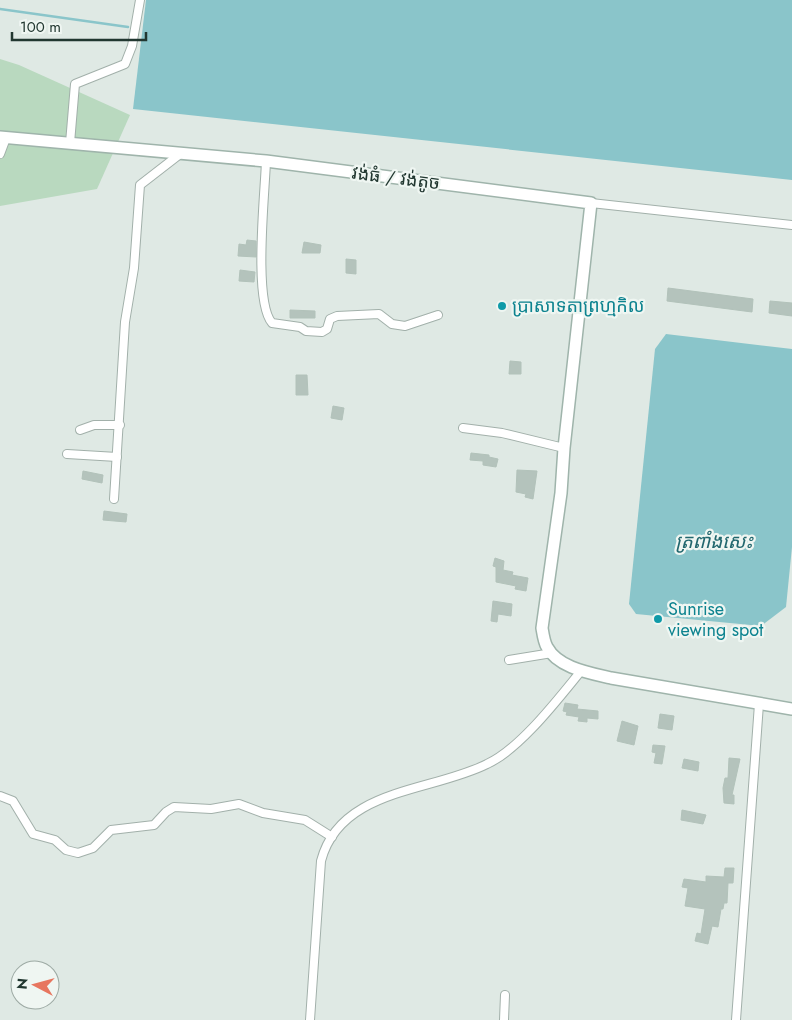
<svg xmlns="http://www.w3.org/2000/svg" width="792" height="1020" font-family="Jost,'Noto Sans Khmer',sans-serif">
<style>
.green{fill:#b9d9bf}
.water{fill:#8ac5ca}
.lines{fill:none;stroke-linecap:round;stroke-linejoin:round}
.stream{stroke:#8ac5ca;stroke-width:2.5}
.building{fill:#b4c3bc;stroke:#b2c2ba}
.minor-casing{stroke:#a2b0aa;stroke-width:10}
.secondary-casing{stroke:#9fb4ab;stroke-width:14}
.minor{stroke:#fff;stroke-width:8}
.secondary{stroke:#fff;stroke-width:11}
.culture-dot{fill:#0f9aa8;stroke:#eff6f2;stroke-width:2}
.labels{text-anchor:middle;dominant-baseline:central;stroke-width:4.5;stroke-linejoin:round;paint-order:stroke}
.street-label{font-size:18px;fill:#213730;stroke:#eff6f2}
.culture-label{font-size:18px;fill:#0d838f;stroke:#eff6f2;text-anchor:start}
.water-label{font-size:19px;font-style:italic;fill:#21676e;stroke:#eff6f2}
</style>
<rect width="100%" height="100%" fill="#dfe9e4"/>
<polygon class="green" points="0,59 19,65 130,115 97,189 0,206"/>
<g class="water">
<polygon points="146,0 792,0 792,180 133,109"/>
<polygon points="666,334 792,349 792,547 786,607 761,626 636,614 629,604 655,349"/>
</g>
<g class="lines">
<polyline class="stream" points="0,9 128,27"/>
</g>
<g class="building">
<polygon points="247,240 256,241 256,257 238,256 239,244 246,245"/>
<polygon points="304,242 321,245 320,253 302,253"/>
<polygon points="346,259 356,260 356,274 346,273"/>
<polygon points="240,270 255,272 254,282 239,281"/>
<polygon points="668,288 753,299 752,312 667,301"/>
<polygon points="770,301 792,303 792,316 769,313"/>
<polygon points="290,310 315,311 315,318 290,318"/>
<polygon points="510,361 521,362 521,374 509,374"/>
<polygon points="296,375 307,375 308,395 296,395"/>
<polygon points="333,406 344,408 342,420 331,418"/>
<polygon points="471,453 489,455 489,457 498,459 496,467 483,465 483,461 470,460"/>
<polygon points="517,470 537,471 533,499 525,497 526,494 516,492"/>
<polygon points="83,471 103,475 102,483 82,479"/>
<polygon points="104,511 127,514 126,522 103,520"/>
<polygon points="495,558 504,561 503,570 513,572 512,575 528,578 526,591 515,589 516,586 496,582 496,567 493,566"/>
<polygon points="493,601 512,604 511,616 498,614 497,622 491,621"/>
<polygon points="565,703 578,705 577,709 598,711 598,719 587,718 587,722 578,721 579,717 566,715 567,712 563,711"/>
<polygon points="660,714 674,716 672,730 658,728"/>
<polygon points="622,721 638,726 634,745 617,741"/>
<polygon points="653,745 665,746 662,764 654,763 656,753 652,752"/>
<polygon points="729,758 740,759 732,795 734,795 734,804 724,803 723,788 725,778 728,778"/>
<polygon points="684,759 699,762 698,771 682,768"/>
<polygon points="682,810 706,815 703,824 681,820"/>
<polygon points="725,868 734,868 733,883 728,883 727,903 724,903 723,909 721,909 718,927 712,926 708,944 695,941 697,933 701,934 705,909 685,906 688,888 682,887 684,879 706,882 706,876 724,877"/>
</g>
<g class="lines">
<defs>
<g id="minor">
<polyline points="70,143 75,84 125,64 132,46 140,0"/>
<polyline points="0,154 6,138"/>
<path d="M266,161C265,193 253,301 272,323L300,327L306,331L322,332L327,329L330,319L337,316L379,314L392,324L405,326L438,315"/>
<polyline points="591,203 792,225"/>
<polyline points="463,428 502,433 564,448"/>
<polyline points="80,430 94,425 120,425"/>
<polyline points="67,454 117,457"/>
<polyline points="114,499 125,322 134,268 140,185 180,154"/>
<polyline points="509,660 552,653"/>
<polyline points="0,796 13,801 33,834 55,840 66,850 78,853 93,848 111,830 154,825 166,812 174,807 211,809 239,804 263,813 305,820 332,837"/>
<path d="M310,1020L321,861C340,788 432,792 487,764C520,749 558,699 581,671"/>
<polyline points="504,1020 505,995"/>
<polyline points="736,1020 759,704"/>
</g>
<path id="secondary" d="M0,137L266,161L591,203L564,448L561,493L542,628C543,634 544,642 547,647C558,668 590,673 611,678L792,709"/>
</defs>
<use href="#minor" class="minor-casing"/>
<use href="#secondary" class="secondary-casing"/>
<use href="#minor" class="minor"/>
<use href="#secondary" class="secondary"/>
</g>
<g class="culture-dot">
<circle cx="502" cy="306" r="5"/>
<circle cx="658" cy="619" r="5"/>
</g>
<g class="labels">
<g class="street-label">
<text transform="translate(396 178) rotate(7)">វង់ធំ / វង់តូច</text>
</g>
<g class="culture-label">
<text x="512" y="306">ប្រាសាទតាព្រហ្មកិល</text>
<text x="668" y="609">Sunrise<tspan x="668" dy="21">viewing spot</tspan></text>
</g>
<g class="water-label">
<text x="714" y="541">ត្រពាំងសេះ</text>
</g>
</g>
<g transform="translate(35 985) rotate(276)"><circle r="24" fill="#eff6f2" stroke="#9daaa4"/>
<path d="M0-4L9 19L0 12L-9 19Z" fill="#e7765f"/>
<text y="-8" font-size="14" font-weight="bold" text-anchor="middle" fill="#213730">N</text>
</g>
<path d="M12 32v8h134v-8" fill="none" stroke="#213730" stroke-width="2.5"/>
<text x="20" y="32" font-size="15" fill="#213730" stroke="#eff6f2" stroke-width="4" paint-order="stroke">100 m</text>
</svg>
